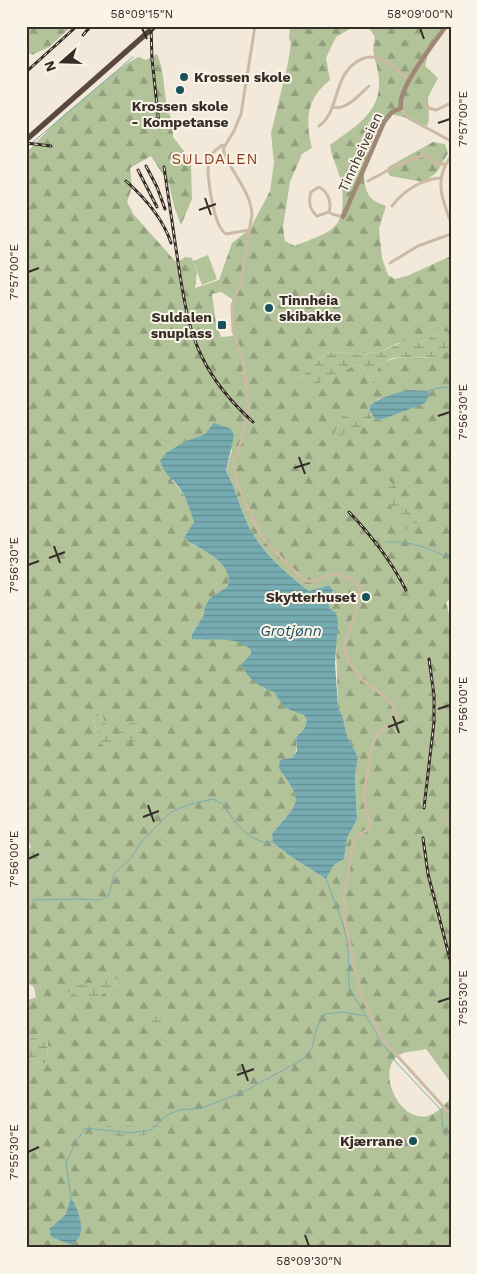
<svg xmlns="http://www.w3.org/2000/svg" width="477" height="1274" font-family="'Work Sans',sans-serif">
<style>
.forest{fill:url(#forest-firs);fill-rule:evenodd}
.wetland{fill:url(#wetland-marsh)}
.pitch{fill:#b2c399}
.water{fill:url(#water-rules)}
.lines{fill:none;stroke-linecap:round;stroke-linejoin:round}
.stream{stroke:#77abb2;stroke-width:1}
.street{stroke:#ccbaa5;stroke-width:3}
.secondary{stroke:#a08876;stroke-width:4.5}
.highway{stroke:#59483d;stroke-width:5.5}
.rail-casing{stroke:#372d27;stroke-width:3}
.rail{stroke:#faf3e7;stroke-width:1;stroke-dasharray:4;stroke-linecap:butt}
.ticks{fill:none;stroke:#372d27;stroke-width:2}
.poi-dot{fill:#1a525b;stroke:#faf3e7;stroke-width:2}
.labels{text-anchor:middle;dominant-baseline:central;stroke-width:4;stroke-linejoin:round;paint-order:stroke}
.poi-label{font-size:14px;font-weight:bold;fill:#372d27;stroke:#faf3e7;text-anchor:end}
.street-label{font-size:14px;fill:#372d27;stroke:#faf3e7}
.neighbourhood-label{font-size:15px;letter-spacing:1px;fill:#8b3e1b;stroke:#faf3e7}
.water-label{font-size:15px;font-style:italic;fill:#1a525b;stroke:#faf3e7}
.neatline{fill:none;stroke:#372d27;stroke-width:2}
.ticks-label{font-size:12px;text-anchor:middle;fill:#372d27}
</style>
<defs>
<pattern id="forest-firs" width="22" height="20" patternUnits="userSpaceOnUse" patternTransform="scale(1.25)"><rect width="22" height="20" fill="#b2c399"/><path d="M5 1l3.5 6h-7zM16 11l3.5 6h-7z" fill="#929f7d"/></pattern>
<pattern id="wetland-marsh" width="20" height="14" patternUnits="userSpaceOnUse" patternTransform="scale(1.25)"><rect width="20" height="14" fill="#b2c399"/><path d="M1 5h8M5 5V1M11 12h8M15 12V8" fill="none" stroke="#929f7d"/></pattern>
<pattern id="water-rules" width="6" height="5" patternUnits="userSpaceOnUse" patternTransform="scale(1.25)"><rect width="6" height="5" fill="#77abb2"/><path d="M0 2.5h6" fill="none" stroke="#628c91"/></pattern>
</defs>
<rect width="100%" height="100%" fill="#f3e9da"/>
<g class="forest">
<polygon points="26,26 72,26 49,47 32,55 26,51"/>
<path d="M290,26H355L336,37L326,58L330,80C306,99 305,120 312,148L302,154L290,182L283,227L285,241L295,246C304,242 328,234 334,227C347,214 343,187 338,171C335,162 331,155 330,145C357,125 385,111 378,72C375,56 371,55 375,37L369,28L356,26H446L428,55L425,66L438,78L428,97L429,119L427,126L407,118L390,114C374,130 352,179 372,199C375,202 382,204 386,206L379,229L382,258L388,275L395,279L407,276L451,256V338L449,333L442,331L420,343H398L380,352L358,354L336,352L326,353L298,380L316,385L355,365L362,366L374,386L379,381L376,374L379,365C398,354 405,359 426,358C433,358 441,353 448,350L451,343V599L446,602L451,622V1083L426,1049C419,1051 410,1051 403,1053C370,1066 403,1135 436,1112C442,1108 446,1103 451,1098V1248H26V1056L43,1064L47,1062L48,1040L34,1037L26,1040V1001L36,997L34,987L26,982V850L31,848L28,839H26V153L60,118L109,77L126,64L138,57L146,60L157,54C168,78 160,107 178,130H173V137L187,155L191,165L192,199L181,225L174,206L169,184L151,156L130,168L132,187L127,202L134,215L177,263L185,257L192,258L197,273L195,288L219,280L232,243L250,229L270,191L274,163L271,133L288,63L291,43L289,39ZM221,292L232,299L233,336L221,337L216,323L212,294ZM406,390L404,411L384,419L376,420L373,416C368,430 347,431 334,434L339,424L368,412L371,414L370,412L378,399L393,396ZM214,424L232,450L226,471C236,489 240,508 248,525C262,553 285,572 309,591L329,585L333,590L329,603V608L336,642L338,707L343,718L347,736L358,757L355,775L357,818L347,838L344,859L334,865L326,879L290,856L273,843L272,834C297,803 306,804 279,769C294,757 298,757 296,737L304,729L307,720L304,714C287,709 283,708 274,691L263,688L251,649L243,643L222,638L200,640L192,633L205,615V607L209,599L228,586C232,563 209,553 192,544C192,537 195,530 194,523C194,511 181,488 172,481L186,441L205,434ZM401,496L405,505L417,519L401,529L395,514ZM97,713L102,715L110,733L116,736L98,742C99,732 94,727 93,717ZM119,984L105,991L65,990L76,985ZM66,1214L71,1245L51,1237L49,1229Z"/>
<polygon points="433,142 445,144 448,153 437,172 424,182 390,176 387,171 388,167"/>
</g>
<g class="wetland">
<path d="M442,331L449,333C462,367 410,355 393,358C388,359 384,363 379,365L376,374L379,381L388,384L383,387L374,386L362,366L355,365L316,385L298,384V380L326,353L336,352L358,354L380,352L409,339L420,343Z"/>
<path d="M368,412L373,416C369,428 348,433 337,437L334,434L339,424V419L346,414Z"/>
<polygon points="389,480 398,489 405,505 417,519 416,526 407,530 401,529 386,494 385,484"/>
<path d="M97,713L102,715L110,733L116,736L130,723L138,724L142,729L141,740L106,747L98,742C99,732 94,726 93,717Z"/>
<path d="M116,979L122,980C116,988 106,990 99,998C89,998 71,997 65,989L76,985Z"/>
<path d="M156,1013H169C164,1023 156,1026 145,1027L141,1023L145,1016Z"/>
<polygon points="34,1037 48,1039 47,1062 43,1064 26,1056 26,1040"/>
<path d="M116,1125L138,1127L159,1126L157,1131C142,1138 117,1139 101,1131L104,1127Z"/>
</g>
<polygon class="pitch" points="208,255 217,279 202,285 193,261"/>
<g class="water">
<path d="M406,390L428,391L430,394L425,403L384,419L376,420L370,412V406C381,396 393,395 406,390Z"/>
<path d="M214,423L231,429L234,436L226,471C236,489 240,508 248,525C262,553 285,572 309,591L329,585L333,590L329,603V608L336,613L338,620L335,663L338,707L343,718L347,736L358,757L355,776L357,819L347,838L344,859L334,865L326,879L290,856L273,843L272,834C297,803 306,804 279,769L280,760L292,758L297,751L296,737L304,729L307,720L304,715C287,709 284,709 274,692C259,687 249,679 241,665L251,654V650C232,634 214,642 192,639V634L204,615L205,607L209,599L228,586C233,560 201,551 184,538L194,522C190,510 186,496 178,486C169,475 166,476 160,461L166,453L186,441L205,434Z"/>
<path d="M71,1198C77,1207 84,1225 80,1235C79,1239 74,1242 71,1245L51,1237L49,1229L66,1214Z"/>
</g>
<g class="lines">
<g class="stream">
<polyline points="26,148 133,57"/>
<polyline points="428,391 438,388 451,387"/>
<path d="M386,542C408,540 432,549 451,559"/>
<polyline points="326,879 342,921 348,943 349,987 382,1043 395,1061 441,1110 444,1134 451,1138"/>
<polyline points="32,900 78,899 101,900 109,895 114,874 130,859 143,840 171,812 191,804 213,799 223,804 235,822 251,837 265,843 273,841"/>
<polyline points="71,1198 66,1163 75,1144 85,1128 130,1133 151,1130 167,1115 179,1110 202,1108 243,1092 302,1060 312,1048 317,1027 325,1014 342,1012 366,1016"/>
</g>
<g class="street">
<path d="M255,26L241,114L234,131L223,149C230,172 250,189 252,214L241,282L232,305L233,331L243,360L249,408L242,439L234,462L235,478L252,518L262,537L284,561L304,580L314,582L329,575L338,574L353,580L358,584L360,588C358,596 357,604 356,611C352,627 339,643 348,660C352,667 358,676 364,681C376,691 406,706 392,725C388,726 384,727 381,729C370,738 364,788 365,802C365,810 370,817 370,825C366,834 356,833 353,842L344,897V914L354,966L363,998L382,1039L451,1115"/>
<polyline points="425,103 429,108 436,110 451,103"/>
<path d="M332,107C346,111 359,95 369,86"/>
<polyline points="401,108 408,118 451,141"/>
<path d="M319,126C339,112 333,79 355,63C376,47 393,67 409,80"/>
<path d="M224,146L222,145C217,149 211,153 209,159C206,173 213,226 226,234L249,230"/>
<polyline points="446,164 451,156"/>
<path d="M368,181L396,166L423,155L428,156L435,164H446C435,185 444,203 451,223"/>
<path d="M319,187C328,192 332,202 329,212L317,216C310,210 308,201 311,192Z"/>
<path d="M392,206C403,191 422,179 441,178"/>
<polyline points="329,212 332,214 343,217"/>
<polyline points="390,263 418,246 451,234"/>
<polyline points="445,820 451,820"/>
</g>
<path class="secondary" d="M343,217L384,122L392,112L401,108C396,90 435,42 446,26"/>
<polyline class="highway" points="26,140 155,26"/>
<defs>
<g id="rail">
<polyline points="151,26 152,59 159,124"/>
<polyline points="83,35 91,26"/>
<polyline points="26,72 77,26"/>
<polyline points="26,143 51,146"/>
<polyline points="146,166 157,187 165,209"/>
<path d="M164,167C169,201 174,235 179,269C184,299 188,329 202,357C214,382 232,403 253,422"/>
<polyline points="138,170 157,207"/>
<path d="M126,181C145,198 163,218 171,243"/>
<path d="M349,512C372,536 391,561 406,590"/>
<polyline points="424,808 434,722 434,695 429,659"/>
<polyline points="423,838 428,874 451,963"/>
</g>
</defs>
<use href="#rail" class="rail-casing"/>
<use href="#rail" class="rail"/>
</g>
<path class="ticks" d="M142,28L147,39M420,28L424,39M438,123L450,119M205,198L211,215M199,210L216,204M28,272L39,268M438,416L450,412M299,457L305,474M294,468L310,463M54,546L60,563M49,558L65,552M28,565L39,561M438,709L450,705M393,716L399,733M388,727L404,721M148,805L154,822M143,817L159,811M28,859L39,854M438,1002L450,998M242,1064L248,1081M237,1075L254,1069M28,1152L39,1147M305,1235L309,1246"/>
<g class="poi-dot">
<circle cx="184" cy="77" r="5"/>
<circle cx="180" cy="90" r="5"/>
<circle cx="269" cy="308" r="5"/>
<rect x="217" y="320" width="10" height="10" rx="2.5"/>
<circle cx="366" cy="597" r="5"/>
<circle cx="413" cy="1141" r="5"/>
</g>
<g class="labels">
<g class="poi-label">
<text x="194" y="77" text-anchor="start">Krossen skole</text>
<text x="180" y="106" text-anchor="middle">Krossen skole<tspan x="180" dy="16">- Kompetanse</tspan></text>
<text x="279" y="300" text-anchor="start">Tinnheia<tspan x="279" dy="16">skibakke</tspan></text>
<text x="212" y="317">Suldalen<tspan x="212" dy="16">snuplass</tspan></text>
<text x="356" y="597">Skytterhuset</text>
<text x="403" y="1141">Kjærrane</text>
</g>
<g class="street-label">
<text transform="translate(360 152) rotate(-65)">Tinnheiveien</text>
</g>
<g class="neighbourhood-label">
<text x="215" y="159">SULDALEN</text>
</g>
<g class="water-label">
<text x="291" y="631">Grotjønn</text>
</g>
</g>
<rect width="477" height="1274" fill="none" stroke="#faf3e7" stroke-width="55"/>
<g transform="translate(62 62) rotate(250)" stroke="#faf3e7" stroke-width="4" paint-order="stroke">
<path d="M0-4L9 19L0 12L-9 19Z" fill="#372d27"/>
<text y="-8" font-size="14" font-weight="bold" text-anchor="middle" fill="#372d27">N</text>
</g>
<rect x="28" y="28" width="422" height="1218" class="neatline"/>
<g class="ticks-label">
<text x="142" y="18">58°09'15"N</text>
<text x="420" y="18">58°09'00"N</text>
<text transform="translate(463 119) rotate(-90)" y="4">7°57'00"E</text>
<text transform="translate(14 272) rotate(-90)" y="4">7°57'00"E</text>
<text transform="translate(463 412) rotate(-90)" y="4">7°56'30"E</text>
<text transform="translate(14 565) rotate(-90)" y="4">7°56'30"E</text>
<text transform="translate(463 705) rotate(-90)" y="4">7°56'00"E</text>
<text transform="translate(14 859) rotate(-90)" y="4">7°56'00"E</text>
<text transform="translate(463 998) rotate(-90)" y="4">7°55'30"E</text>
<text transform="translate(14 1152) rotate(-90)" y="4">7°55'30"E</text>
<text x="309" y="1265">58°09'30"N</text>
</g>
</svg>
